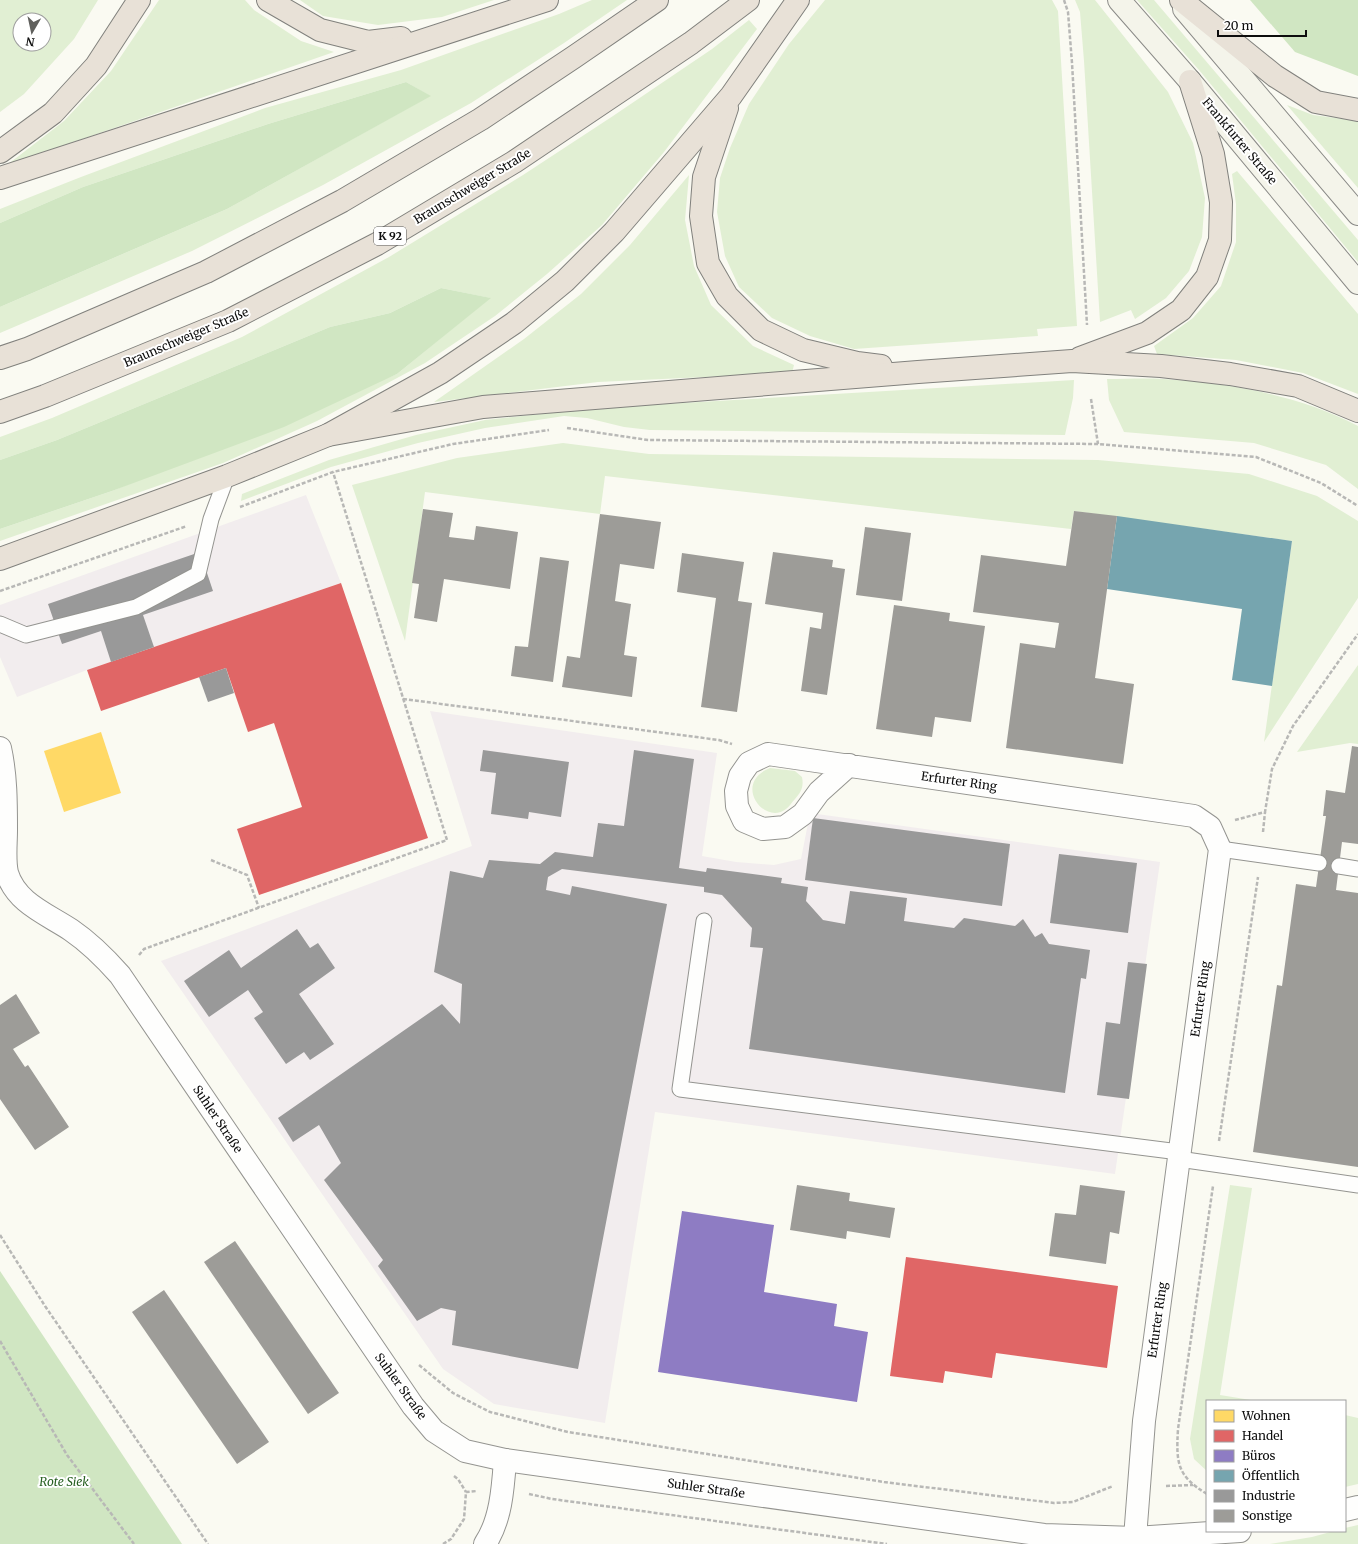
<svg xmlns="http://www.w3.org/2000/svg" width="1358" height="1544" font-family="Merriweather,serif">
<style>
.industrial{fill:#f2edee}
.green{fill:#e1efd3;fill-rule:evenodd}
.forest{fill:#d0e6c2}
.homes{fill:#ffd966}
.shops{fill:#e06666}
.offices{fill:#8e7cc3}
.public{fill:#76a5af}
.industry{fill:#999}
.building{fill:#9d9c98}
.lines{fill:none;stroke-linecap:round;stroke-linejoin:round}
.lane-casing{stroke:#949490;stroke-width:17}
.street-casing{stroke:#949490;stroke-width:24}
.secondary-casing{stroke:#8a8a87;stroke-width:24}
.highway-casing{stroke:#81817d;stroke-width:24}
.path{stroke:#b8b8b6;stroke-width:2.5;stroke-dasharray:4 2;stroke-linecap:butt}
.lane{stroke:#fefefd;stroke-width:15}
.street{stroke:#fefefd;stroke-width:22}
.secondary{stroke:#f4f4ea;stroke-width:22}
.highway{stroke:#e8e1d7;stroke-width:22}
.labels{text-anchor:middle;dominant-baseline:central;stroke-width:4;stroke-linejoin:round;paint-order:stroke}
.shield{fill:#fff;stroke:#565656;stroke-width:1}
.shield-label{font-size:11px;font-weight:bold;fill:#0d0d0d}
.street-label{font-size:12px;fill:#0d0d0d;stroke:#fff}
.park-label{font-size:12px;font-style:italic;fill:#286022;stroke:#fff}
</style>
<rect width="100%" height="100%" fill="#fafaf2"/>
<g class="industrial">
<polygon points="306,495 341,583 87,670 17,697 0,657 0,605"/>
<polygon points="430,711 717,753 702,856 736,862 774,865 801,859 810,813 1160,862 1115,1174 655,1112 605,1423 494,1404 443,1369 161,961 472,846"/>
</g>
<g class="green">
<path d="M0,0H98L74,39L24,94L0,112ZM20,20H44V44H20Z"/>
<polygon points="159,0 245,0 254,10 301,41 334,52 7,165 64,121 111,71"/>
<polygon points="300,0 494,0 442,17 378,25 323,16"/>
<polygon points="592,0 627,0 564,43 471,103 323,185 192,251 0,333 0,307 227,209 430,96 406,82 268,124 83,187 0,223 0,209 81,177 265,108 401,70 559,14"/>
<polygon points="825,0 1052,0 1058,11 1077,326 1037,329 1038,336 854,349 810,336 772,318 739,287 725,256 717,212 720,178 730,148 749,104 789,44"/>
<polygon points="1075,0 1095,0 1168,92 1193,143 1205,198 1202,237 1189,271 1166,298 1135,319 1131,310 1100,322 1084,61 1080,12"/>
<polygon points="1137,0 1154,0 1358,240 1358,262 1199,70"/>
<polygon points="749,20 757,29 664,152 602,225 547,274 495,316 425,363 317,421 223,463 0,541 0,529 112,491 397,374 490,298 441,288 390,313 330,327 57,440 0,460 0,437 52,418 242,337 389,257 523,175 613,116 712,49"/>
<polygon points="1287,105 1313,115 1358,121 1358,188"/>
<polygon points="1237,171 1358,314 1358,394 1303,373 1236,360 1157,354 1154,346 1193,318 1221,286 1236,242 1236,204 1232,174"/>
<polygon points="689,175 685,220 694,266 711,305 753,346 794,365 792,373 598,382 434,402 524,339 581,294 630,245"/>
<path d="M1107,379C1126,379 1144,378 1163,379C1229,383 1299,395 1358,426V489L1326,465L1254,443L1124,432L1109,400Z"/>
<polygon points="1074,380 1073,398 1065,435 650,430 624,427 587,418 564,416 485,428 418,443 331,467 241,501 242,494 329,460 416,435 485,420 597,408"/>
<polygon points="563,443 649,454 1098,460 1249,474 1317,496 1358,521 1358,598 1264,742 1292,541 1074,511 1071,529 605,476 600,514 425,492 405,641 352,485 457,458"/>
<polygon points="1358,665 1358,744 1350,743 1297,752"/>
<path d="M770,768L795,771L802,777C804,787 801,792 795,799C792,802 789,807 786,809C764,826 732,783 770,768Z"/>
<polygon points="1230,1185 1252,1188 1220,1395 1257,1401 1207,1401 1207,1471 1194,1459 1190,1439"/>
<polygon points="1345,1415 1358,1418 1358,1484 1345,1487"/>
<polygon points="1358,1525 1358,1544 1270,1544 1312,1537 1334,1531 1345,1531 1345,1528"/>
</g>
<g class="forest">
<polygon points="1250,0 1358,0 1358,76 1295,52"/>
<polygon points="406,82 431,96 227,209 0,307 0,223 83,187 268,124"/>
<polygon points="441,288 491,298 397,374 284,427 112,491 0,529 0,460 57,440 330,327 390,313"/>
<polygon points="0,1271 182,1544 0,1544"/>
</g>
<polygon class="homes" points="101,732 121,793 64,812 44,751"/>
<g class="shops">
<polygon points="341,583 428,838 259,895 237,829 302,807 274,723 248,732 226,668 101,711 87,670"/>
<polygon points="906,1257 1118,1286 1107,1368 996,1353 992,1378 945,1371 943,1383 890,1376"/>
</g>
<polygon class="offices" points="682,1211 774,1225 764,1292 837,1304 834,1326 868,1332 857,1402 658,1372"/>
<polygon class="public" points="1117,516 1292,541 1272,686 1232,680 1242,609 1107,589"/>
<g class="industry">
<polygon points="200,552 213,591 143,615 154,647 111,662 101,631 62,644 48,604"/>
<polygon points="226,668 234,693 208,702 199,677"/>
<polygon points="483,750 569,762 561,817 529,812 528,819 491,814 496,773 480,771"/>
<polygon points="634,750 694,759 679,868 706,872 707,868 782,878 781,883 808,887 806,901 823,920 845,924 850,891 907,898 904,921 954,928 964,918 1015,926 1023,919 1035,937 1042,933 1049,944 1090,950 1086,979 1081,978 1065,1093 749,1049 763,948 750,947 752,928 722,895 704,892 704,887 562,869 548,877 546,890 570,895 572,886 667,904 578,1369 452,1345 456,1311 441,1308 417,1321 378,1266 383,1260 324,1180 341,1163 319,1125 293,1142 278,1118 442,1004 460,1024 462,984 434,972 450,871 483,878 489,860 540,864 555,852 593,857 598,823 624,826"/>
<polygon points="813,818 1010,844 1002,906 805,880"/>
<polygon points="1059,854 1137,863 1128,933 1050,923"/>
<polygon points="297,929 310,948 318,943 335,968 299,994 334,1044 310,1060 304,1052 286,1064 254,1018 263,1012 248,990 209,1017 184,981 229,950 241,968"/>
<polygon points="1128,962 1147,964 1129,1099 1097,1095 1106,1022 1120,1024"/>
</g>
<g class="building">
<polygon points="423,509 453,513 449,537 474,540 476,526 518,532 510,589 444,579 437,622 414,618 419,584 412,583"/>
<polygon points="1074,511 1117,516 1095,678 1134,684 1123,764 1006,748 1020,643 1055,648 1059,623 973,612 981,555 1066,566"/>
<polygon points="600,514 661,522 654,569 620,564 615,601 631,604 624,655 637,657 632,697 562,687 567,656 580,658"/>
<polygon points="865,527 911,533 902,601 856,595"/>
<polygon points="773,552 833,560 832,567 845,569 827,695 801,691 810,627 821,629 823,613 765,604"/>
<polygon points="682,553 744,562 738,601 752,603 737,712 701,707 716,598 677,592"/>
<polygon points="540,557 569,561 553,682 511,676 515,646 528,647"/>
<polygon points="894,605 950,613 949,621 985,626 971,722 935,717 932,737 876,729"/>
<polygon points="1352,746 1358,747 1358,844 1342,842 1336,890 1358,893 1358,1167 1253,1152 1277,985 1282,986 1296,884 1316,887 1326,816 1323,816 1326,790 1345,793"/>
<polygon points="16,994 40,1033 13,1049 25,1067 28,1065 69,1127 35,1150 0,1099 0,1005"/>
<polygon points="797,1185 850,1193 849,1201 895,1208 890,1238 847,1231 846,1239 790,1230"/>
<polygon points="1080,1185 1125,1191 1119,1234 1110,1232 1106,1264 1049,1256 1055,1213 1076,1215"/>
<polygon points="235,1241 339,1393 308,1414 204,1262"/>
<polygon points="164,1290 269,1442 237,1464 132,1312"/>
</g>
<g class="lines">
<defs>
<g id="lane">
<polyline points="0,624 26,635 136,607 198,574 211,519 227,476"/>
<polyline points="1220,849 1319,863"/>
<polyline points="1339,866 1358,869"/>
<polyline points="704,921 680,1089 1179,1152"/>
<polyline points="1179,1159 1358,1185"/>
</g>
<g id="street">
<path d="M0,748C6,775 6,803 6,830C6,844 4,860 7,873C16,903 47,914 71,930C90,943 105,958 120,975L413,1406L434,1431L465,1451L505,1460L1044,1535L1135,1538L1240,1531"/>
<polyline points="849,765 819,792 803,814 785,827 763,829 744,821 737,806 736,791 740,776 749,763 768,754 1194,816 1210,827 1220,849 1144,1421 1135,1538"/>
<polyline points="1345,1510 1358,1507"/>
<path d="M485,1544C501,1520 503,1488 505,1460"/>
</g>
<g id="secondary">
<polyline points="1119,0 1190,81 1358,283"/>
<polyline points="1184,9 1358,214"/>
</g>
<g id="highway">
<polyline points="268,0 320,30 368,42 401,38"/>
<polyline points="1181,0 1275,76 1316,102 1358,110"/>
<polyline points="727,108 704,177 701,216 708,263 727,296 761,330 803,350 857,363 881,366"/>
<polyline points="0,152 53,113 96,66 139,0"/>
<polyline points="0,178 547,0"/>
<polyline points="0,358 27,349 206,272 342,201 481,119 574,57 657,0"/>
<polyline points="1080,358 1147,333 1181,310 1207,277 1220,240 1221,202 1213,154 1190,81"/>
<polyline points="0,412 45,396 228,321 377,244 514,162 691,43 748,0"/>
<polyline points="328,435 483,407 918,372 1072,361 1161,366 1230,374 1298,386 1358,411"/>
<polyline points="0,559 227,476 328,435 440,373 514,323 565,281 614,232 731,96 798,0"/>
</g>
</defs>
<use href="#lane" class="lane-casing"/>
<use href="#street" class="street-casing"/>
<use href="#secondary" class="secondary-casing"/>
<use href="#highway" class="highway-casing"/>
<g class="path">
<polyline points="1064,0 1068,12 1072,63 1087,325"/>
<polyline points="1091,399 1098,444"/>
<polyline points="567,428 648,440 1098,444 1256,457 1321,483 1358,506"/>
<polyline points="240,507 333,472 453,444 549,430"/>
<polyline points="0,591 187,526"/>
<polyline points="403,699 719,740 732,744"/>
<polyline points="1235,820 1265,812 1272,769 1293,726 1358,634"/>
<polyline points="1263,832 1265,812"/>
<polyline points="211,860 247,875 259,908"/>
<polyline points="139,955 144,949 447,840 333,472"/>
<polyline points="1219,1141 1258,877"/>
<polyline points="0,1235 45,1306 208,1544"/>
<polyline points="0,1341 67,1455 134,1544"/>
<polyline points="419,1365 453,1393 490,1412 568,1432 884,1482 1054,1503 1073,1502 1113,1486"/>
<polyline points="454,1476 458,1479 466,1492"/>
<polyline points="1166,1486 1193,1485"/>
<polyline points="529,1494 552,1499 887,1544"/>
<path d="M1207,1494C1177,1476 1176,1463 1178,1429L1213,1186"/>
<polyline points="443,1544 451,1539 464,1519 466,1492 477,1491"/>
</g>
<use href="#lane" class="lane"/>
<use href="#street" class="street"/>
<use href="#secondary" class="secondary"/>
<use href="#highway" class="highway"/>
</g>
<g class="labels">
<rect class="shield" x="374" y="227" width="32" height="18" rx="3"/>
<g class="shield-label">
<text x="390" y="236">K 92</text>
</g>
<g class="street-label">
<text transform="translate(1240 141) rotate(50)">Frankfurter Straße</text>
<text transform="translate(472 186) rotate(-31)">Braunschweiger Straße</text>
<text transform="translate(186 337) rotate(-23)">Braunschweiger Straße</text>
<text transform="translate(959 781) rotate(8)">Erfurter Ring</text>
<text transform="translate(1200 999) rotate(-82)">Erfurter Ring</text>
<text transform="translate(218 1119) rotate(56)">Suhler Straße</text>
<text transform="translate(1157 1320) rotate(-82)">Erfurter Ring</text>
<text transform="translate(401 1386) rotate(54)">Suhler Straße</text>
<text transform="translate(706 1488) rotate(8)">Suhler Straße</text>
</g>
<g class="park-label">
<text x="64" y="1481">Rote Siek</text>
</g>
</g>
<rect x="1206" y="1400" width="140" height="132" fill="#ffffff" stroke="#9e9e9e"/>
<rect x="1214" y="1410" width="20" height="12" fill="#ffd966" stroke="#9e9e9e"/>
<text x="1242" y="1420" font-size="12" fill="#0d0d0d">Wohnen</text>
<rect x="1214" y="1430" width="20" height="12" fill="#e06666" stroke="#9e9e9e"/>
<text x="1242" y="1440" font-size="12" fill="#0d0d0d">Handel</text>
<rect x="1214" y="1450" width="20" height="12" fill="#8e7cc3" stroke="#9e9e9e"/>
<text x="1242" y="1460" font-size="12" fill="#0d0d0d">Büros</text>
<rect x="1214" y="1470" width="20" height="12" fill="#76a5af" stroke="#9e9e9e"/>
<text x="1242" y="1480" font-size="12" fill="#0d0d0d">Öffentlich</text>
<rect x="1214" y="1490" width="20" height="12" fill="#999999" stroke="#9e9e9e"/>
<text x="1242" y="1500" font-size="12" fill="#0d0d0d">Industrie</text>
<rect x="1214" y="1510" width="20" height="12" fill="#9d9c98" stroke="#9e9e9e"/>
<text x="1242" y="1520" font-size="12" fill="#0d0d0d">Sonstige</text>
<g transform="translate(32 32) rotate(189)"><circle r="19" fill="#ffffff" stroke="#9e9e9e"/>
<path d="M0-3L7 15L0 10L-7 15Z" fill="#60605d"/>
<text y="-6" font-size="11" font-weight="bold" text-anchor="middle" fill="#0d0d0d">N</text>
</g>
<path d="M1218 30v6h88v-6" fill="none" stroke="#0d0d0d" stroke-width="2"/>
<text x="1224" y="30" font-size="12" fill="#0d0d0d" stroke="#ffffff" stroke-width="3" paint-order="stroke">20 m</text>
</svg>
